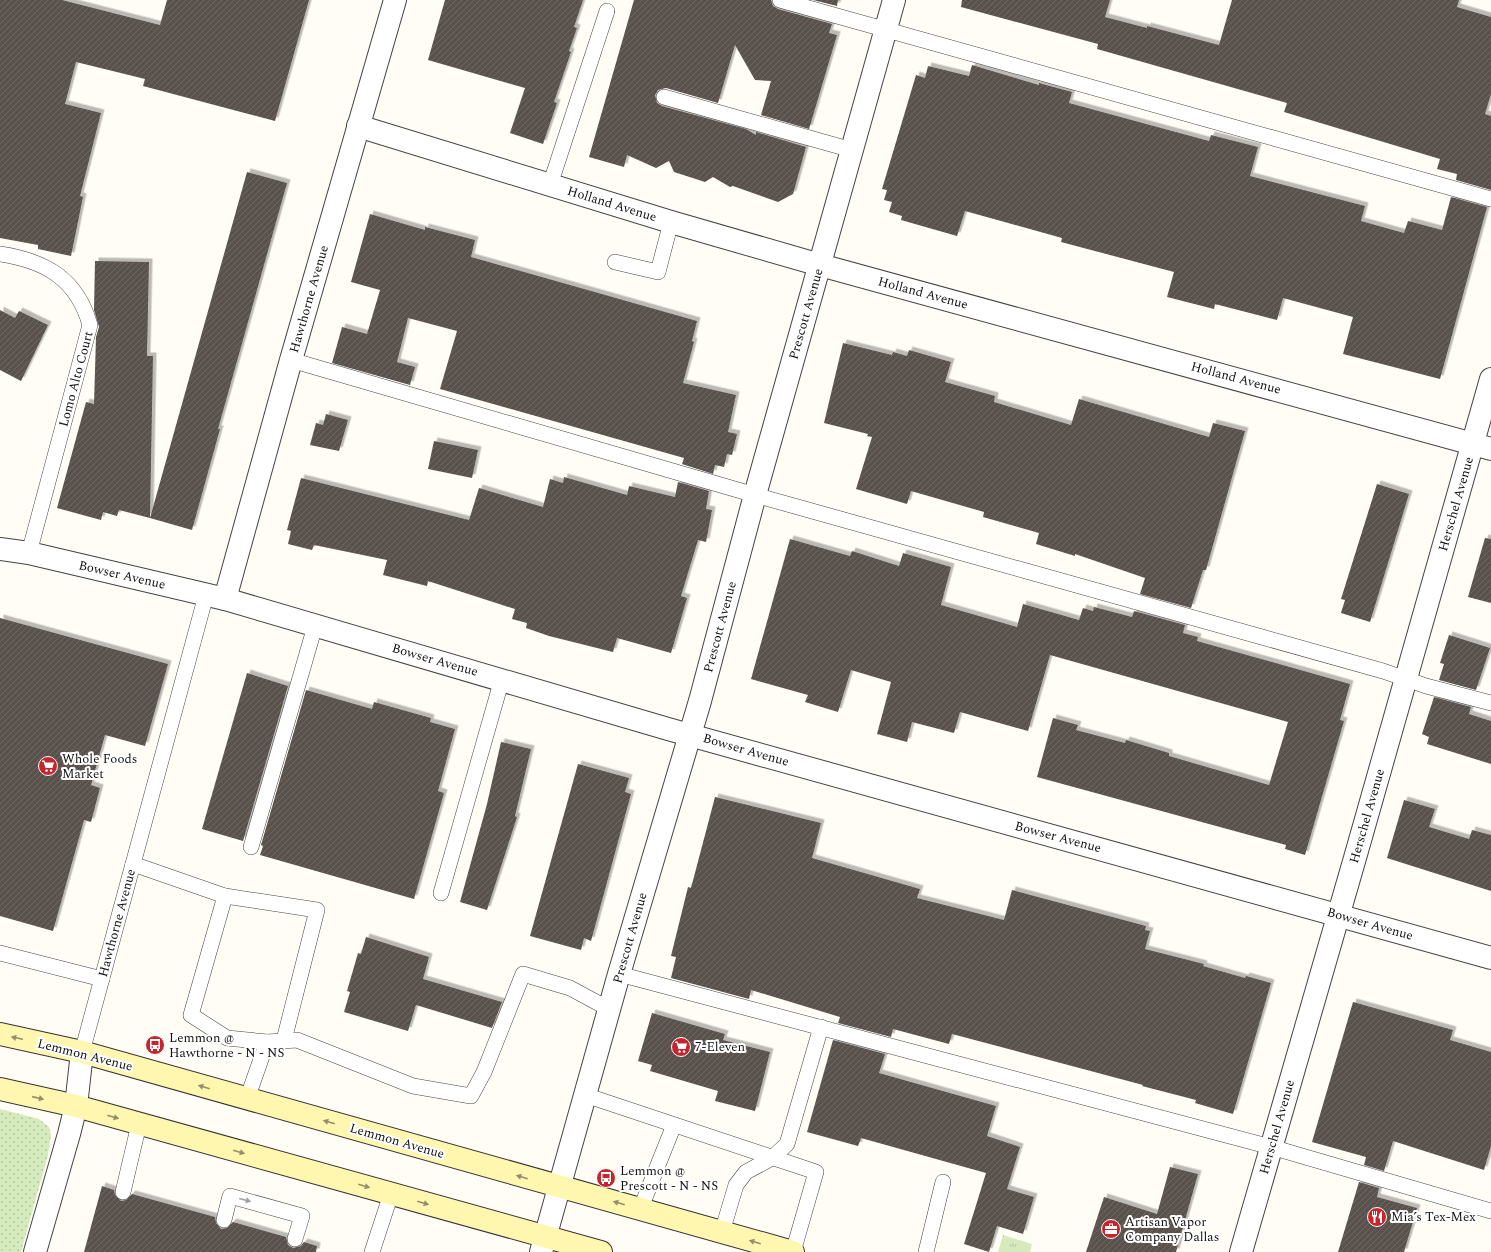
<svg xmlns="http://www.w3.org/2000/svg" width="1491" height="1252" font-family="Spectral,serif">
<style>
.grass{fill:url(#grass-tufts)}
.park{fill:url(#park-dots)}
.building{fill:url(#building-hatch);filter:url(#shadow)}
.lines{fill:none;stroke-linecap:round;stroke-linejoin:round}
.lane-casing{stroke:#444;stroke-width:16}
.street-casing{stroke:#444;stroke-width:24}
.secondary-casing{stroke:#333;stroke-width:24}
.lane{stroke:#fff;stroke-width:15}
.street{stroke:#fff;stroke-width:22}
.secondary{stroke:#fff6b0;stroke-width:22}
.oneway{fill:#948f68}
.oneway2{fill:#a0a0a0}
.labels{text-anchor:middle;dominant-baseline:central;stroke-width:4;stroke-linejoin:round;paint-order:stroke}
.street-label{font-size:13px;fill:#111;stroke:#fff}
.poi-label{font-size:13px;fill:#111;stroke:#fff;text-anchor:start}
</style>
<defs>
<pattern id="grass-tufts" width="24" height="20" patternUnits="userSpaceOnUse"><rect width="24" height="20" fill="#d5ebbd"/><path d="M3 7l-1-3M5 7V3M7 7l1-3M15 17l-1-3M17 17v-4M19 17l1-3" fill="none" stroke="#b6c8a1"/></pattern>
<pattern id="park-dots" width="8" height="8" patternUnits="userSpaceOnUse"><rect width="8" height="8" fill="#d5ebbd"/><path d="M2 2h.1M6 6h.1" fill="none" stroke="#b6c8a1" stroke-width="1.8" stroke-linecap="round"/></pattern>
<pattern id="building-hatch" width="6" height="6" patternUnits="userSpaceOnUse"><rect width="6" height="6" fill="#5a524d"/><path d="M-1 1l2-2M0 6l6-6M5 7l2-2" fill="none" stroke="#6d6662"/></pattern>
<filter id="shadow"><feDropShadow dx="3.5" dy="-3.5" stdDeviation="0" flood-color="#0004"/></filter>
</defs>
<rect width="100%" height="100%" fill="#fffdf5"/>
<polygon class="grass" points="1003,1235 1032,1244 1030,1252 998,1252"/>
<polygon class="park" points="0,1109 39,1119 49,1127 51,1135 48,1155 21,1252 0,1252"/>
<g class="building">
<polygon points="0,0 62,0 160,25 167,0 309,0 275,121 143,86 145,79 76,62 65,104 101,113 80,196 83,197 71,256 38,249 38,245 0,238"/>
<polygon points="445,0 583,0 574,27 577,28 569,51 571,52 554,102 557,103 543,144 510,133 525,88 428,60"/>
<polygon points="634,0 771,0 773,6 778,9 832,24 829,33 837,35 809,129 761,115 771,81 755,80 735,45 718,103 666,88 658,90 655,95 657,103 662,106 746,129 756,135 756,132 806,147 793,194 778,202 733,186 730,187 713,177 705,182 674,172 669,161 656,168 627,155 624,167 589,157"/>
<polygon points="813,0 838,0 837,6"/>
<polygon points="962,0 1110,0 1105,17 1147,28 1147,26 1219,45 1232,0 1459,0 1457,7 1491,17 1491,94 1485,114 1491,116 1491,190 1456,180 1457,174 1437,169 1440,159 1284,112 1287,103 1097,49 1098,44 961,7"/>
<polygon points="972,65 1039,85 1039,83 1072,92 1069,103 1209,141 1211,135 1258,147 1250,176 1365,206 1361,221 1404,233 1408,221 1442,230 1451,197 1487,207 1440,379 1343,354 1353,317 1283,298 1277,320 1215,304 1214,309 1167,297 1174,272 1061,242 1062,238 965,211 957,236 901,220 902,216 889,212 892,202 884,200 887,190 882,189 916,75 925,78 928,66 969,76"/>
<polygon points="247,172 287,183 218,429 220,429 192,530 150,518"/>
<polygon points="370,214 425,230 425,227 475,240 471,257 697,321 692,341 694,342 683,383 736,395 728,432 737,434 732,455 727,454 724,467 715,465 713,474 682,464 684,458 440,389 457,331 408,318 397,362 415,367 410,385 332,363 342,327 367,334 380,290 351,282"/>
<polygon points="95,261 149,262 147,356 153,356 150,518 119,510 117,516 103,512 101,520 57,508 86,402 94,404 96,337 99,327 94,310"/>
<polygon points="0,310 15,318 19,311 48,325 21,381 0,370"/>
<polygon points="843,343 892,355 893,352 907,356 909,350 951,362 945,382 995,396 994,402 1071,425 1079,399 1209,437 1213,423 1245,431 1206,570 1203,570 1191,608 1140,594 1145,578 1075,554 1075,556 1036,544 1039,533 983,517 984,512 911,491 907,504 856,489 872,437 867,436 868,434 824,423"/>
<polygon points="326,414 348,420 339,451 310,445 316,423 323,425"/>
<polygon points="434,441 478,450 472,478 428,469"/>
<polygon points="564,477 627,495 629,486 675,497 678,482 709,491 706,509 712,510 706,542 698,540 681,596 687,598 671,653 617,638 613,652 549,636 526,628 527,623 512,619 515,609 428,581 427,586 383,575 387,560 314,545 312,550 288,544 291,531 287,530 301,478 469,520 479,488 543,507 550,479 563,483"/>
<polygon points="1377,484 1409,494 1370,622 1341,613 1345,600 1341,599"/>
<polygon points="1485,538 1491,539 1491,603 1468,597"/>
<polygon points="790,539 850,556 852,551 899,566 903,553 951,567 941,605 1017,627 1023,604 1079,620 1083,608 1093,611 1094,607 1132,617 1134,611 1185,625 1183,633 1198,637 1197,641 1350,684 1340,720 1344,721 1305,855 1285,849 1286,845 1037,777 1053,718 1078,725 1076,730 1125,743 1126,740 1169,753 1169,756 1269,785 1288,722 1050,655 1028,731 960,712 954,733 912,722 907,742 877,734 891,682 851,670 838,712 805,702 808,695 751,679"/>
<polygon points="0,618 168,664 145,746 105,735 91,785 100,788 91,822 84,820 53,931 0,916"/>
<polygon points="1449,635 1490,648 1476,690 1439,680 1444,664 1440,663"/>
<polygon points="247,673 288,686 243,841 202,829"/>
<polygon points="306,690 372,709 374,702 431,718 430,722 455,729 438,791 444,793 414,899 260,855 263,846 261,845"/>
<polygon points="1434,697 1471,707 1469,714 1491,721 1491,764 1427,744 1429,737 1422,734"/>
<polygon points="501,742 531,749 515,816 517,817 487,910 460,902 487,804"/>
<polygon points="578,764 629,778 625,792 631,794 591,941 584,938 581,950 530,936"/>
<polygon points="715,797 821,823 812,858 920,889 917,898 1004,920 1012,890 1146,926 1145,930 1150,931 1145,949 1204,964 1203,966 1245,978 1246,976 1271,983 1233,1114 1195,1103 1196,1100 1142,1086 1143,1085 952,1034 949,1044 893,1029 891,1037 838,1023 840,1017 751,990 749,999 671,978 676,957 671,956 688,887 691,888"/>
<polygon points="1404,800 1435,809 1429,827 1469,839 1472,830 1491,835 1491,891 1387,858"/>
<polygon points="366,937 429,957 423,979 502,1002 492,1028 416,1005 408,1031 344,1012 350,992 347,991 358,953 361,954"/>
<polygon points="1353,1002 1453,1030 1450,1040 1491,1052 1491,1146 1484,1170 1393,1141 1384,1171 1364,1165 1366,1157 1312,1142"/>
<polygon points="652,1013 725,1034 723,1040 770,1052 755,1111 715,1101 718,1091 650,1071 652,1065 638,1061"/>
<polygon points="833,1040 885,1054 879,1073 996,1106 987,1136 1020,1147 1007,1189 1034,1197 1023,1234 997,1226 989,1252 964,1244 986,1173 861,1138 858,1146 807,1132"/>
<polygon points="1170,1167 1198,1174 1176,1252 1086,1252 1104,1197 1157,1214"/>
<polygon points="1359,1182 1379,1188 1377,1197 1417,1208 1404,1252 1338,1252"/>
<polygon points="102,1186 114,1190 115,1195 121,1201 126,1200 132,1194 215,1217 216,1223 221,1229 227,1228 233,1222 286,1237 288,1245 293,1248 301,1246 304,1242 317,1246 316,1252 84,1252"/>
</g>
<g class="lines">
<defs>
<g id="lane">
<polyline points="780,0 1491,199"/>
<polyline points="664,97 852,150"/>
<polyline points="550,185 607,11"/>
<path d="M0,254C46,261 77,279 90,325L29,553"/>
<polyline points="615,262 658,272 671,222"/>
<polyline points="291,360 755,495 1383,671 1426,686 1491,703"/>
<polyline points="251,847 315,626"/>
<polyline points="133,864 225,896 191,1015 227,1038 267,1042 297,1040 413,1086 471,1096 484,1072 523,974 570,988 609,1009"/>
<polyline points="441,893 502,679"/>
<polyline points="225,896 317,910 284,1040"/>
<polyline points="0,953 102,979"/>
<polyline points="619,974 1271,1147 1491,1211"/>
<polyline points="82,1052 206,595"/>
<polyline points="585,1095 816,1172 793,1252"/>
<polyline points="247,1099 267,1042"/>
<polyline points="123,1192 139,1124"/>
<polyline points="640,1210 674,1125"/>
<polyline points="224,1220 230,1196 302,1216 295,1239"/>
<polyline points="722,1232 736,1185 746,1172 772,1158 787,1144 821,1027"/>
<polyline points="372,1252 391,1194"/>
<polyline points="926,1252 943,1182"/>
</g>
<g id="street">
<polyline points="358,126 671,222 820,265 1491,449"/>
<polyline points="0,549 29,553 225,599 668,729 1491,958"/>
<polyline points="225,599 291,360 395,0"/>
<polyline points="35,1252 69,1134 76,1106 82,1052"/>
<polyline points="541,1252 619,974 700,701 755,495 894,0"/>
<path d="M1241,1252C1325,961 1410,671 1491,379"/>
</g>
<g id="secondary">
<polyline points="0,1034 82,1052 793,1252"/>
<polyline points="0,1089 76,1106 601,1252"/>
</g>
</defs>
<use href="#lane" class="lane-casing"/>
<use href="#street" class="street-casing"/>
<use href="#secondary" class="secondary-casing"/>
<use href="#lane" class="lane"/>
<use href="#street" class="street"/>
<use href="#secondary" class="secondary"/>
</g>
<defs><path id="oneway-solid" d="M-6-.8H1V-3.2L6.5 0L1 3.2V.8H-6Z"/></defs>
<g class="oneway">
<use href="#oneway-solid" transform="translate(17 1038) rotate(-168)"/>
<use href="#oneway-solid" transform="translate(204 1087) rotate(-164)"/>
<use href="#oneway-solid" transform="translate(38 1098) rotate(13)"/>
<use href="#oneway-solid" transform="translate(113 1117) rotate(16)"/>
<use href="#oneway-solid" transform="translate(329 1122) rotate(-164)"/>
<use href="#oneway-solid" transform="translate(239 1152) rotate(16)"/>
<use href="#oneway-solid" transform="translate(522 1177) rotate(-164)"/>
<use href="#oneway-solid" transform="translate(364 1186) rotate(16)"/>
<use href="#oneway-solid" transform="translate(423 1203) rotate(16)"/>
<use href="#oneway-solid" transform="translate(619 1203) rotate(-164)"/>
<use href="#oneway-solid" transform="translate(755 1242) rotate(-164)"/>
</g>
<use class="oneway2" href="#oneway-solid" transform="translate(245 1200) rotate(15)"/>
<defs>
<symbol id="supermarket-disc" viewBox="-11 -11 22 22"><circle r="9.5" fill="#c4262e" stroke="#fff"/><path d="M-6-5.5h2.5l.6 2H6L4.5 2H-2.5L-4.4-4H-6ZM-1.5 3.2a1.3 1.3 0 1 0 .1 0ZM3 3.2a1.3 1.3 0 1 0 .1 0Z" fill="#fff"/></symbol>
<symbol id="bus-disc" viewBox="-11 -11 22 22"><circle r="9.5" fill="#c4262e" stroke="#fff"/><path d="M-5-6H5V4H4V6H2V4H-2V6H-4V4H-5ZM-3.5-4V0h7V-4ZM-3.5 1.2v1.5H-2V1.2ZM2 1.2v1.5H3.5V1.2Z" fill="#fff"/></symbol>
<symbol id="restaurant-disc" viewBox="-11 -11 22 22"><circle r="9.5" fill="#c4262e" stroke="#fff"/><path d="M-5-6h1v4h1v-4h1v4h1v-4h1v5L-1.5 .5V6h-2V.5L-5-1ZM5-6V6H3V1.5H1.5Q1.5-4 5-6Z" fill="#fff"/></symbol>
<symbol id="office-disc" viewBox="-11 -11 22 22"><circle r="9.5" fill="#c4262e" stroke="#fff"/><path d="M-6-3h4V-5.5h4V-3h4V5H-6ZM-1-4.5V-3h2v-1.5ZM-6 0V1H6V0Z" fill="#fff"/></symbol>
</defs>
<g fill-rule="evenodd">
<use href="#supermarket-disc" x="37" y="755" width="22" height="22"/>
<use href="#bus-disc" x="144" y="1034" width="22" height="22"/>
<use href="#supermarket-disc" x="670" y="1036" width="22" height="22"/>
<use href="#bus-disc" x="595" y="1167" width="22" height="22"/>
<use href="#restaurant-disc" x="1366" y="1206" width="22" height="22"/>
<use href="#office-disc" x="1100" y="1218" width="22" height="22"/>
</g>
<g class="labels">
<g class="street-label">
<text transform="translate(612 204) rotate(17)">Holland Avenue</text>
<text transform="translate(923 293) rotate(15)">Holland Avenue</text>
<text transform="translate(309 299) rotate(-74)">Hawthorne Avenue</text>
<text transform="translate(806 314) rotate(-74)">Prescott Avenue</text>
<text transform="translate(1236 378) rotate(15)">Holland Avenue</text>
<text transform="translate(76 379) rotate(-75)">Lomo Alto Court</text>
<text transform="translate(1456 504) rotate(-74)">Herschel Avenue</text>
<text transform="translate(122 575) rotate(13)">Bowser Avenue</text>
<text transform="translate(720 627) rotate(-75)">Prescott Avenue</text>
<text transform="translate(435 660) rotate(16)">Bowser Avenue</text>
<text transform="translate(746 750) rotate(16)">Bowser Avenue</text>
<text transform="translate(1367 816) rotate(-74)">Herschel Avenue</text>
<text transform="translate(1058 837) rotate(15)">Bowser Avenue</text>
<text transform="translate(117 923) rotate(-75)">Hawthorne Avenue</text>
<text transform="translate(1370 924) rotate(16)">Bowser Avenue</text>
<text transform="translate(630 938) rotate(-74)">Prescott Avenue</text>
<text transform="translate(85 1055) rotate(14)">Lemmon Avenue</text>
<text transform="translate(1277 1127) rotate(-74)">Herschel Avenue</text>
<text transform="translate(397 1141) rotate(16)">Lemmon Avenue</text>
</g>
<g class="poi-label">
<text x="62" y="759">Whole Foods<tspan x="62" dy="15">Market</tspan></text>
<text x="169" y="1038">Lemmon @<tspan x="169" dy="15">Hawthorne - N - NS</tspan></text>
<text x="695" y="1047">7-Eleven</text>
<text x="620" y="1171">Lemmon @<tspan x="620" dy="15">Prescott - N - NS</tspan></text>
<text x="1391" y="1217">Mia’s Tex-Mex</text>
<text x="1125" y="1222">Artisan Vapor<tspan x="1125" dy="15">Company Dallas</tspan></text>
</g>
</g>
</svg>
